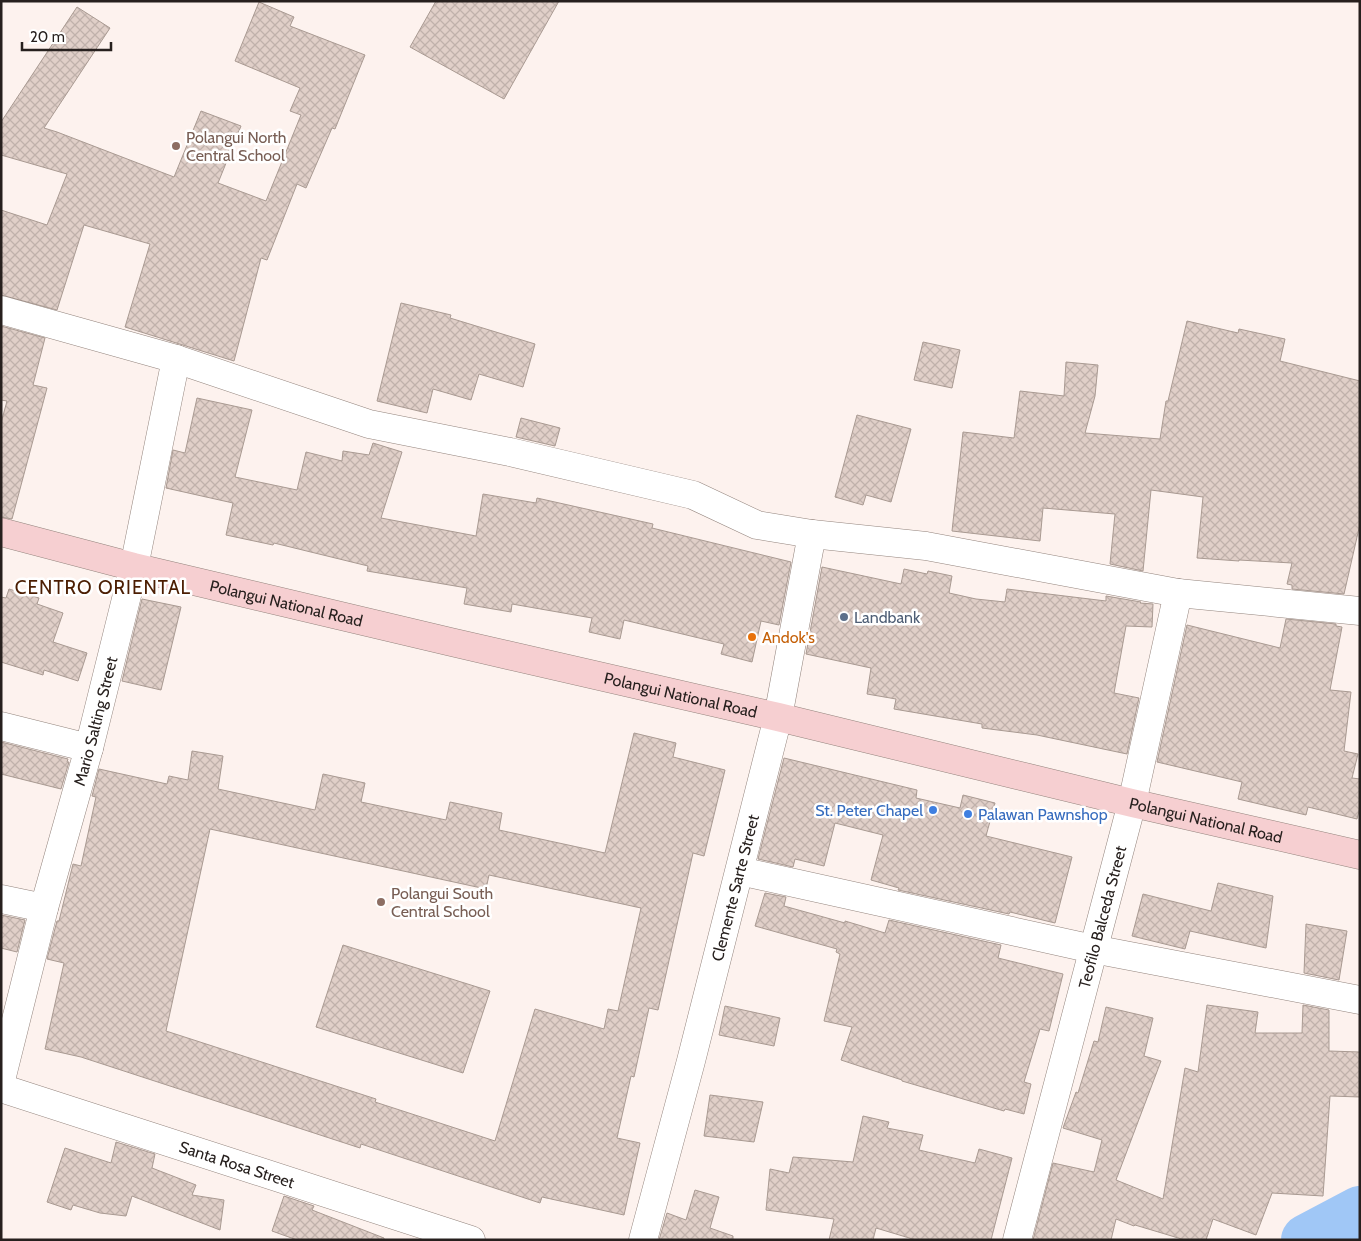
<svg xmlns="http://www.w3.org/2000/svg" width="1361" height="1241" font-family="Cabin,sans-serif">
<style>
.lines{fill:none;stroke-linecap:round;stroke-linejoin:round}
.river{stroke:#a0c7f6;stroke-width:52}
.building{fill:url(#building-cross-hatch);stroke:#a99a92;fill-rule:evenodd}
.street-casing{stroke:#93847d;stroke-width:29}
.secondary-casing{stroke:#93847d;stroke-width:29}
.street{stroke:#fff;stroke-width:28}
.secondary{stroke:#f6cfd1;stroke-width:28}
.education-dot{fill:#8d6e63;stroke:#fff;stroke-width:2}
.service-dot{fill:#5c6f8a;stroke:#fff;stroke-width:2}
.food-dot{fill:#e8710a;stroke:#fff;stroke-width:2}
.shop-dot{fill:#3f7fe0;stroke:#fff;stroke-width:2}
.labels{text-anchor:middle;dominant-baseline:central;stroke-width:5;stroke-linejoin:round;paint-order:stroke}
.education-label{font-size:16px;fill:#785e54;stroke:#fff;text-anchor:start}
.street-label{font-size:16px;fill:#27201e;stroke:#fff}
.service-label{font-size:16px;fill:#4e5e75;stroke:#fff;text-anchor:start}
.food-label{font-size:16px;fill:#c56008;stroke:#fff;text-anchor:start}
.shop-label{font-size:16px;fill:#366cbe;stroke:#fff;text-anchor:end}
.quarter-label{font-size:19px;letter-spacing:1px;fill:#4b1d02;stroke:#fff}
</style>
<defs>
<pattern id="building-cross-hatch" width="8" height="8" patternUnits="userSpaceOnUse" patternTransform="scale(1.25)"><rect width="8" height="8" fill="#e0cfc8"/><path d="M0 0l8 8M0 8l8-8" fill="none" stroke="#c0b1ab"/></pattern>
</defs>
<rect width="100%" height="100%" fill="#fdf2ee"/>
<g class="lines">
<polyline class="river" points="1307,1240 1360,1212"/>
</g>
<g class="building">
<polygon points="436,1 559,1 504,99 410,47"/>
<polygon points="259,2 294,17 290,26 365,55 335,129 332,128 306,188 297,184 267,260 261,258 234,361 125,327 150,244 84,225 57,310 1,295 1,210 47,225 67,174 1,155 1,122 77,7 110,28 44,128 57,132 174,177 201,111 241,126 218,183 266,201 301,115 290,111 300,88 235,61"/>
<polygon points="401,303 451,315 450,318 535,344 523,387 479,374 471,400 433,389 427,413 377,401"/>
<polygon points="1187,321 1238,333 1239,329 1285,339 1280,361 1360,381 1360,524 1344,594 1292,589 1292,585 1287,584 1292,563 1239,560 1239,561 1197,558 1203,497 1151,490 1143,571 1110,564 1115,514 1043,508 1040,541 952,531 963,432 1014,438 1020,391 1064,396 1066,362 1098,365 1095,396 1085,433 1160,439 1166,401 1168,401"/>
<polygon points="1,326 45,338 33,385 47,388 12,519 1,517 1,423 7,401 1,400"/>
<polygon points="923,342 960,350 952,388 914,380"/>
<polygon points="197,398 252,410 235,477 297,490 306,452 342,461 343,451 369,455 373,443 402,452 381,518 476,536 483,494 536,503 537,498 653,524 652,528 791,562 779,625 761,621 752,662 721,654 724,644 624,620 620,639 589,632 592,618 512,604 511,612 464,604 467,588 367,571 368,566 274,543 273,545 226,535 233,503 166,488 173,450 185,453"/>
<polygon points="857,415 911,429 891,502 866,495 863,505 835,497"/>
<polygon points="521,418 560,428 555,446 516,437"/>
<polygon points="822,567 901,584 904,569 927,574 928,571 952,576 949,593 976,599 1005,602 1007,589 1106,601 1106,596 1141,602 1140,603 1153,604 1152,627 1126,626 1114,693 1139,698 1127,754 1037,735 982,728 982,724 894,709 896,699 867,694 871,668 806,654"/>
<polygon points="9,589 39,598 37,604 63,613 53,642 87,653 78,681 44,670 43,675 1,662 1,597 6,598"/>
<polygon points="142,599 181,607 161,690 122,681"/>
<polygon points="1286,619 1336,624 1336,626 1342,627 1330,690 1351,692 1344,751 1358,754 1352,778 1360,779 1360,807 1357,819 1308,807 1306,815 1238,799 1242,782 1157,762 1187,625 1280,648"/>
<path d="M634,733L676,743L673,757L725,770L704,856L693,853L658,1010L649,1008L634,1077L631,1076L617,1138L640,1143L624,1215L542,1197L540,1203L361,1144L360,1148L81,1057L45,1049L64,963L47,959L57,921H59L73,864L81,866L96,797L92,796L99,769L167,784L169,776L188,780L192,751L223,756L218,789L315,810L323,774L365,783L361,802L446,820L450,802L502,813L499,830L605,853ZM210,829L486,889L489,875L641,908L618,1011L608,1009L604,1029L535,1009L495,1141L375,1102L376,1099L166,1031Z"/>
<polygon points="1,742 68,759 67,762 69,762 61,789 1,774"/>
<polygon points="784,758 917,790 916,798 960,808 963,795 995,803 986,836 1072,857 1055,923 1010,912 1009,914 898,890 899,888 871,880 883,835 835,823 824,866 795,859 793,867 758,859"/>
<polygon points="1218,883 1273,896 1266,948 1190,931 1185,949 1132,936 1143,894 1211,911"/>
<polygon points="765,893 786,897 784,906 845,923 845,921 885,933 889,920 1001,945 998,958 1063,974 1049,1031 1040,1029 1024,1082 1031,1084 1024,1114 1005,1109 1004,1111 902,1081 902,1080 841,1060 852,1027 824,1021 840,954 836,952 837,949 755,926"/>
<polygon points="1,915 25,920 17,952 1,948"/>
<polygon points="1306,924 1347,931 1339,980 1304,973"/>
<polygon points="343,945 490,991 463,1073 316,1027"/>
<polygon points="1207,1005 1258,1012 1255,1033 1302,1033 1303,1005 1329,1010 1329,1051 1360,1052 1360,1097 1330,1096 1323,1196 1272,1193 1256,1235 1213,1219 1206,1240 1185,1240 1135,1225 1134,1226 1116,1219 1111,1240 1033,1240 1053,1163 1094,1172 1102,1140 1063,1128 1076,1092 1078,1093 1094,1041 1098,1042 1106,1007 1153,1018 1144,1056 1161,1061 1116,1180 1163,1199 1185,1068 1198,1072"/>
<polygon points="725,1006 780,1018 774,1046 719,1035"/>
<polygon points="710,1095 763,1102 754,1142 704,1136"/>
<polygon points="863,1116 889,1122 887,1128 923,1135 919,1150 975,1163 979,1149 1012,1158 991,1240 916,1240 876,1228 873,1240 829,1240 834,1219 766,1210 770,1169 789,1173 793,1157 853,1162"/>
<polygon points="116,1142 155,1154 152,1168 196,1185 192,1195 224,1200 220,1230 132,1196 126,1216 100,1213 73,1205 71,1210 47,1202 65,1148 111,1163"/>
<polygon points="695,1190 719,1197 710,1228 733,1236 733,1240 659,1240 667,1213 686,1220"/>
<polygon points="284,1196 314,1206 312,1210 384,1238 384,1240 297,1240 272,1231"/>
</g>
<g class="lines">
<defs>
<g id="street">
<polyline points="1,310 176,359 369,424 510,452 693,495 757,525 812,534 926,546 1178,593 1360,611"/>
<polyline points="1,726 89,748"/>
<polyline points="740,871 1093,949 1360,1000"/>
<polyline points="1,899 44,908"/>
<path id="s1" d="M1,1080L44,908L89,748L134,567L176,359"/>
<path id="s2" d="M1,1088L471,1240"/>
<path id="s3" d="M643,1240L691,1061L778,717L812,534"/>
<path id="s4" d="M1017,1240L1132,803L1178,593"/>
</g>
<g id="secondary">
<path id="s5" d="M1,532L134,567L451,642L778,717L1132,803L1360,855"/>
</g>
</defs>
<use href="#street" class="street-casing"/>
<use href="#secondary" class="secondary-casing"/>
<use href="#street" class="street"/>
<use href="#secondary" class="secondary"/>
</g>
<g class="education-dot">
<circle cx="176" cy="146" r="5"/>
<circle cx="381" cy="902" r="5"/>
</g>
<circle class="service-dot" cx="844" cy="617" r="5"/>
<circle class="food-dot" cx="752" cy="637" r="5"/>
<g class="shop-dot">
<circle cx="933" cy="810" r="5"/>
<circle cx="968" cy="814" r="5"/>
</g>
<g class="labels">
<g class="education-label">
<text x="186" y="137">Polangui North<tspan x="186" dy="18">Central School</tspan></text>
<text x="391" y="893">Polangui South<tspan x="391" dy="18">Central School</tspan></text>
</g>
<g class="street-label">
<text stroke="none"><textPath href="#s5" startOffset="294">Polangui National Road</textPath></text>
<text stroke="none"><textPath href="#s5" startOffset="699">Polangui National Road</textPath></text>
<text stroke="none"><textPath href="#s1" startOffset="371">Mario Salting Street</textPath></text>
<text stroke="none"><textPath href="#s5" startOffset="1239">Polangui National Road</textPath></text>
<text stroke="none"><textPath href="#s3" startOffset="364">Clemente Sarte Street</textPath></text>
<text stroke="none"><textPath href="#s4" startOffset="334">Teofilo Balceda Street</textPath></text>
<text stroke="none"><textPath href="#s2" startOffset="248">Santa Rosa Street</textPath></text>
</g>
<g class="service-label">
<text x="854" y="617">Landbank</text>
</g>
<g class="food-label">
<text x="762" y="637">Andok's</text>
</g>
<g class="shop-label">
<text x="923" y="810">St. Peter Chapel</text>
<text x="978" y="814" text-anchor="start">Palawan Pawnshop</text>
</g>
<g class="quarter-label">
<text x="103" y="587">CENTRO ORIENTAL</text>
</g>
</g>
<rect width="1361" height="1241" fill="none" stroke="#27201e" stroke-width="5"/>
<path d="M22 42v8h89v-8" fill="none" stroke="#27201e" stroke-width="2.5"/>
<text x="30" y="42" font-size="15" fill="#27201e" stroke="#ffffff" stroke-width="4" paint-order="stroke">20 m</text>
</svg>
